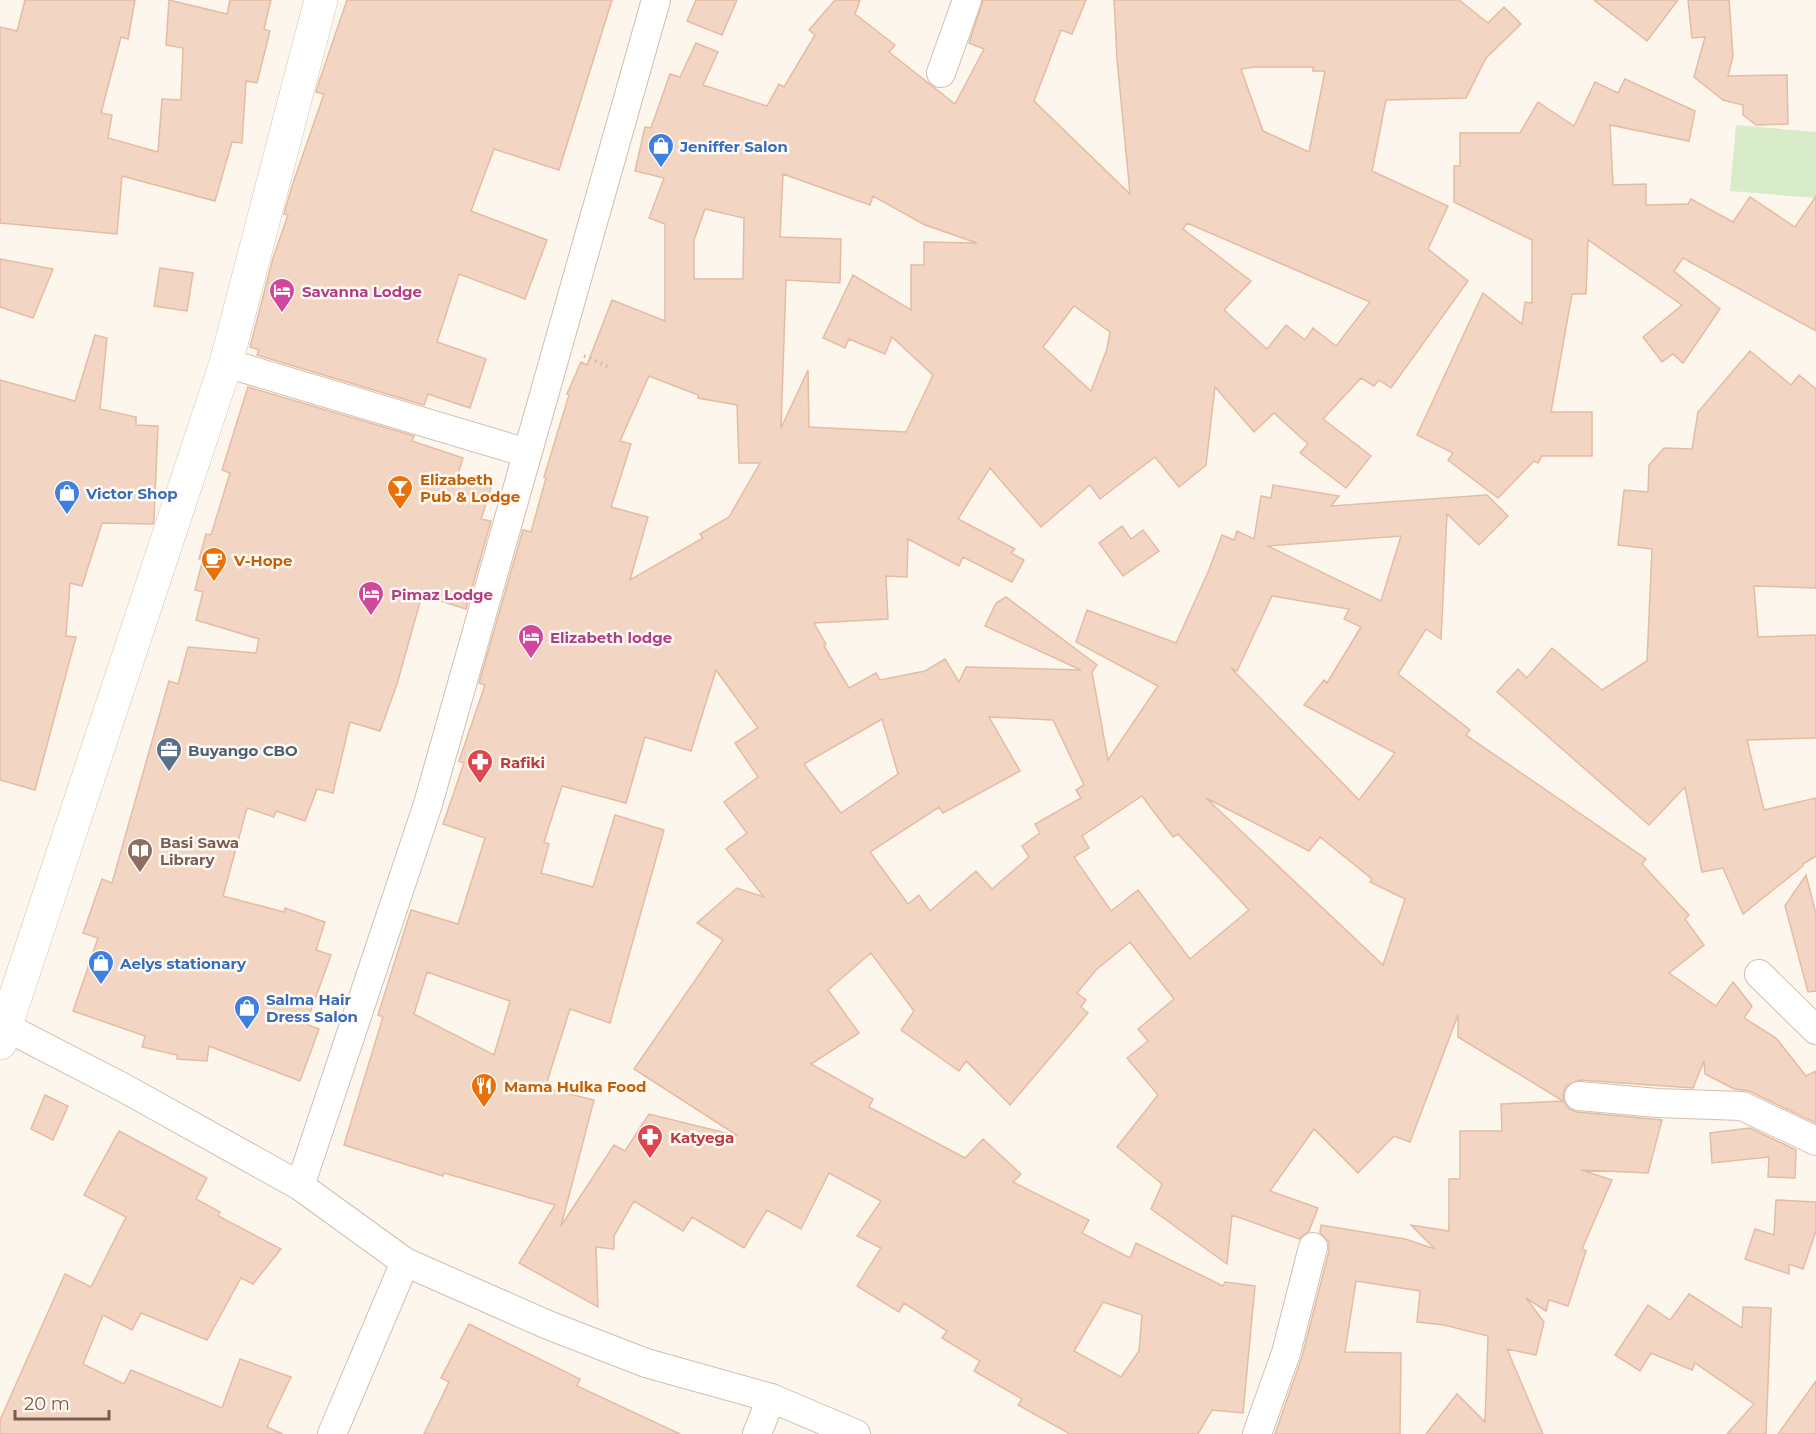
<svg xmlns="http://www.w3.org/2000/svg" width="1816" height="1434" font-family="Montserrat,sans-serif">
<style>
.green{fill:#d8ecc9}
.building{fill:#f3d5c3;stroke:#e6bba3;stroke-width:1.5;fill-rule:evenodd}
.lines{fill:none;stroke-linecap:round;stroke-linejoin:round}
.street-casing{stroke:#d1beb0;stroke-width:30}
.secondary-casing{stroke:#d6c0b0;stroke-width:34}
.path{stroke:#d9b8a5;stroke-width:4;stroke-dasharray:1.5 4.5;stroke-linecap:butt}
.street{stroke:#fff;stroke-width:28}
.secondary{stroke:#fff;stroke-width:33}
.labels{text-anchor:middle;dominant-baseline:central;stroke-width:5;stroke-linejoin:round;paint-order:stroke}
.shop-label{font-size:15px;font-weight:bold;fill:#366cbe;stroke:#fffaf3;text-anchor:start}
.hotel-label{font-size:15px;font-weight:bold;fill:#b23c85;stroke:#fffaf3;text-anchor:start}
.food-label{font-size:15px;font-weight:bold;fill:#c56008;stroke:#fffaf3;text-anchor:start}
.service-label{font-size:15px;font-weight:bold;fill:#4e5e75;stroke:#fffaf3;text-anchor:start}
.health-label{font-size:15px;font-weight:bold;fill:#be3a42;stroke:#fffaf3;text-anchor:start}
.education-label{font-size:15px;font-weight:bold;fill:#785e54;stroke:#fffaf3;text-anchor:start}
</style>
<rect width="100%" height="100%" fill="#fdf6ec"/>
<polygon class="green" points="1736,125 1816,132 1816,198 1730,191"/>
<g class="building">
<polygon points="25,0 135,0 128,39 121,37 101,113 112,115 108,138 158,152 162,99 181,100 183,48 166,45 169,0 227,14 230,0 271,0 264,29 270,31 257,83 246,81 242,143 232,142 215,201 122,176 117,234 0,223 0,27 17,31"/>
<polygon points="347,0 612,0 559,170 494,149 471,211 547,240 525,299 459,274 437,342 486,359 470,408 428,394 424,405 257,355 259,350 250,347 273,258 288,215 284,214 292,186 324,94 316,92 319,82"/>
<polygon points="696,0 737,0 722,35 687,21"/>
<path d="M835,0H860L855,14L895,45L889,52L955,104L984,49L969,43L983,0H1086L1072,34L1061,30L1034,101L1130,194L1117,59L1114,0H1459L1488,23L1504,7L1521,24L1486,58L1466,98L1386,100L1372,171L1448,206L1428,249L1468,281L1391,388L1379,380L1374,386L1361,378L1323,419L1371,456L1346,488L1300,453L1308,444L1274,413L1254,432L1215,387L1206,465L1179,487L1155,457L1100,499L1090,485L1041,527L990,468L958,519L1015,549L1011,553L1024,560L1012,582L963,557L959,566L908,539L907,577L886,576L888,619L814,623L826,644L824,646L849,688L876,673L880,680L925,671L945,659L959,682L966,667L1081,670L985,626L996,603L1006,597L1097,665L1092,672L1108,760L1158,686L1076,642L1087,610L1176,643L1209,570L1222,535L1234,540L1237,531L1254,539L1261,496L1271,498L1273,485L1339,496L1331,506L1487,495L1508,516L1479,545L1447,514L1441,639L1426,629L1398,674L1470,730L1466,735L1646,859L1642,864L1689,915L1685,919L1704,945L1669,973L1716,1006L1733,982L1752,1006L1744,1018L1776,1038L1806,1076L1816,1071V1123L1749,1091L1734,1089L1705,1074L1704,1061L1693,1088L1580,1080L1566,1086L1563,1094L1564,1102L1569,1109L1577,1112L1662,1120L1648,1173L1581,1170L1612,1180L1582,1249L1586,1251L1568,1306L1549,1300L1546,1311L1526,1298L1544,1322L1536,1355L1507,1349L1543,1434H1426L1457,1394L1485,1422L1488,1336L1444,1325L1417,1322L1420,1291L1356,1281L1345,1352L1401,1353L1400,1434H1275L1302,1357L1329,1251V1242L1320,1233L1321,1225L1405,1239L1435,1249L1411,1225L1449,1231V1179H1460V1131H1502L1501,1104L1563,1101L1458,1037V1015L1410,1142L1394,1136L1358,1173L1314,1129L1270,1191L1318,1208L1309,1231L1299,1239L1232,1215L1227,1264L1151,1209L1162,1184L1117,1147L1158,1095L1127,1058L1148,1041L1138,1029L1174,999L1130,942L1096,970L1077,993L1086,1000L1081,1007L1088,1013L1010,1105L966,1061L959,1071L901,1030L914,1011L871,953L828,990L859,1033L811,1064L873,1099L869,1107L965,1158L983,1139L1021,1174L1013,1182L1089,1220L1082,1233L1130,1258L1136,1243L1223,1286L1225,1282L1255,1286L1243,1413L1212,1410L1198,1434H1070L1018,1405L1022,1399L974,1371L980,1361L942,1338L947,1331L904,1303L899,1312L857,1286L881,1248L857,1236L881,1201L829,1173L801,1229L767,1210L744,1248L692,1217L683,1231L634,1201L614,1236V1249L596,1247L598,1307L519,1263L555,1205L444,1173L443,1176L344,1145L383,1017L378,1015L411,910L458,924L485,838L443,824L464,763L459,761L485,685L479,683L523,530L531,532L546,478L544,477L569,395L567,394L581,362L587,365L612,300L665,321V224L649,218L664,178L635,171L645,127L651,128L670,74L680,77L696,43L718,52L703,85L767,106L779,84L784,87L815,35L809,30ZM1255,67H1313V71H1325L1309,152L1263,131L1241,69ZM783,174L870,205L873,196L925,225L977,243L924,242V265H911V310L853,275L823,338L845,348L849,339L885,354L892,337L933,375L906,432L809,427L808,370L781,428L786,280L840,283L841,239L780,237ZM705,209L744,218L743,279H694V240ZM1187,223L1356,296L1370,302L1336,346L1313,328L1305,340L1286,325L1267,349L1224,310L1251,281L1183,229ZM1074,306L1110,332L1107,349L1091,391L1043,347ZM649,376L698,395V398L737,405L739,463H760L729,517L700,534L703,538L630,580L648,517L611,507L631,444L620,441ZM1401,536L1381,601L1268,546ZM1272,596L1349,609L1344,619L1361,627L1327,683L1324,680L1304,705L1395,753L1359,800L1231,668L1237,671ZM716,670L758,728L735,743L758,777L724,802L747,833L726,849L764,897L737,888L697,923L723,940L634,1069L738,1136L649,1114L625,1151L614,1145L561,1226L594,1100L545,1088L570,1009L610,1023L664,830L615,815L593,887L541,873L549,844L544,842L562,786L626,803L645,737L691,751ZM989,717L1053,720L1084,785L1076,790L1081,798L1035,824L1040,833L1022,846L1029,857L992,889L976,871L930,911L919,895L908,904L870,852L939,807L943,813L1020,771ZM882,719L898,774L841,813L804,764ZM1142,796L1173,837L1178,834L1249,910L1190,959L1138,890L1111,911L1074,857L1089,848L1082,836ZM1206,798L1309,851L1320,837L1372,879L1370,882L1405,899L1383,965ZM427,972L510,1001L494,1055L414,1014ZM1103,1302L1142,1315L1139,1351L1121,1377L1074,1351Z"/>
<polygon points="1594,0 1678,0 1647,41"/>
<polygon points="1688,0 1729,0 1733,56 1728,76 1787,75 1788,124 1756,125 1743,115 1743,105 1723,100 1694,77 1705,37 1692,38"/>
<polygon points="1625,79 1695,111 1689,141 1610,125 1613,185 1646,184 1646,205 1688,204 1691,199 1733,222 1750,197 1795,227 1816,196 1816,331 1683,258 1674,271 1720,309 1683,363 1673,354 1662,362 1643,337 1682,305 1588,240 1586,294 1572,294 1551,412 1592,412 1592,456 1542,456 1538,463 1534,461 1498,498 1448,460 1453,453 1417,435 1483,293 1522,324 1525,302 1532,303 1532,240 1454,202 1454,166 1460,166 1460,133 1520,133 1538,102 1574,126 1595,82 1618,93"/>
<polygon points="0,259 53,269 33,318 0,307"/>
<polygon points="160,268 193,273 187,311 154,306"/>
<polygon points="95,335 107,338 100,409 136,417 136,425 158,426 154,520 153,524 102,523 82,586 70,583 66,636 76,637 35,790 0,780 0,380 75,401"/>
<polygon points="1750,351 1791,385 1799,375 1816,389 1816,588 1754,586 1758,637 1816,635 1816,738 1747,740 1764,810 1816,798 1816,856 1803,864 1803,866 1743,914 1723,868 1702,872 1685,787 1649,825 1497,692 1518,669 1527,678 1552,648 1602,690 1647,661 1652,549 1618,545 1624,490 1648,492 1649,465 1664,448 1692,449 1698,412"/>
<polygon points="248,387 414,436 412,441 463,458 457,477 491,488 481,519 491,521 466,609 422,595 397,684 380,731 350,722 333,793 317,789 305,821 276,811 274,817 247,808 223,896 284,912 285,908 325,922 316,950 331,955 306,1024 319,1029 300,1081 209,1046 207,1061 177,1059 177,1055 142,1047 145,1036 73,1011 98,938 83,933 102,879 112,883 169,681 178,684 188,647 256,653 259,639 196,620 203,592 195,590 203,559 199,559 206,534 211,535 230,473 222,470"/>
<polygon points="1122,526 1131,539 1143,530 1159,551 1123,576 1099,543"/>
<polygon points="1806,875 1816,914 1816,991 1808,992 1785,906"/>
<polygon points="45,1095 68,1106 53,1140 31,1129"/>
<polygon points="1750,1128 1796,1150 1795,1178 1768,1177 1769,1157 1712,1163 1710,1133"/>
<polygon points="119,1131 207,1178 196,1199 220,1212 218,1216 281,1249 253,1284 241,1278 207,1340 141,1313 132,1330 103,1315 83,1364 124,1384 131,1370 222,1408 240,1359 291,1377 267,1427 283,1434 0,1434 0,1420 65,1274 91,1287 126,1217 84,1195"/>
<polygon points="1776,1200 1816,1202 1816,1231 1803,1269 1789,1264 1789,1274 1745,1259 1755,1229 1774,1235"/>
<polygon points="1689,1294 1742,1328 1743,1307 1771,1308 1766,1434 1727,1434 1754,1404 1695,1363 1692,1370 1651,1353 1640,1371 1615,1355 1648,1305 1670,1320"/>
<polygon points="469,1324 580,1379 577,1386 680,1434 424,1434 449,1382 441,1378"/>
<polygon points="1816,1381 1816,1434 1778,1434"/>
</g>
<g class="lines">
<defs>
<g id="street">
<polyline points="941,73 967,0"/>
<polyline points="226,363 527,453"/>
<polyline points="1759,974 1816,1030"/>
<polyline points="0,1024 124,1088 300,1186 405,1262 548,1325 646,1363 771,1398 856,1434"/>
<polyline points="1579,1096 1657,1103 1742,1106 1816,1141"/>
<polyline points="300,1186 428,804 656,0"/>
<polyline points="332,1434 405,1262"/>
<polyline points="757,1434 771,1398"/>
<polyline points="1257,1434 1286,1353 1313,1247"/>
</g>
<polyline id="secondary" points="0,1043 226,363 321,0"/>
</defs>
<use href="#street" class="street-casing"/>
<use href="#secondary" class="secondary-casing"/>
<polyline class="path" points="584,356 611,368"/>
<use href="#street" class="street"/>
<use href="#secondary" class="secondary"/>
</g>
<defs>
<symbol id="shop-pin" viewBox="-11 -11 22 30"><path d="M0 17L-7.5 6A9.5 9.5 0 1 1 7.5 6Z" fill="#3f7fe0" stroke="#fffaf3"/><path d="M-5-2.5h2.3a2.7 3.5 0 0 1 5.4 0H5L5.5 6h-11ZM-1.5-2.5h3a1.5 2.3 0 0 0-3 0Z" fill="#fff"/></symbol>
<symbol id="hotel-pin" viewBox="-11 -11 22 30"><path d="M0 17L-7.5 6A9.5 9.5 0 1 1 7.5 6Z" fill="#d1479c" stroke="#fffaf3"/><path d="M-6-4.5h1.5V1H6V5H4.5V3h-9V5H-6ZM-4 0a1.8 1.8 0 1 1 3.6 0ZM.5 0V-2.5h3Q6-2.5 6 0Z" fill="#fff"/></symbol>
<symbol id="bar-pin" viewBox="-11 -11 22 30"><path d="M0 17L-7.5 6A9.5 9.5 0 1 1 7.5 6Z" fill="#e8710a" stroke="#fffaf3"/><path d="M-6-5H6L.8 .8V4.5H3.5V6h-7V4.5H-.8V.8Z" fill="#fff"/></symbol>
<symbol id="cafe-pin" viewBox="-11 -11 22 30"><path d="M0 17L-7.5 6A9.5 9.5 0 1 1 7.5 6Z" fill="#e8710a" stroke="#fffaf3"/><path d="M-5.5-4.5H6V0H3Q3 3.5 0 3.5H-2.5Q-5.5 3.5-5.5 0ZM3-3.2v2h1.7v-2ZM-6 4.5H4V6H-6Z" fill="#fff"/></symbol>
<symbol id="office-pin" viewBox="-11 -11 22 30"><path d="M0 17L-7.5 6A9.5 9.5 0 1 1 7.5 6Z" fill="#5c6f8a" stroke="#fffaf3"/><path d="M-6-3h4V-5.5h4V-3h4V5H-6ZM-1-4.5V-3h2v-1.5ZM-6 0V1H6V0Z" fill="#fff"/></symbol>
<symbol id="pharmacy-pin" viewBox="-11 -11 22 30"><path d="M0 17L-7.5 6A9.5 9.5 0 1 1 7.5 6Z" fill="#e0444e" stroke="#fffaf3"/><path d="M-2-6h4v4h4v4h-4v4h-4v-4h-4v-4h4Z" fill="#fff"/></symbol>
<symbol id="library-pin" viewBox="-11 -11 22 30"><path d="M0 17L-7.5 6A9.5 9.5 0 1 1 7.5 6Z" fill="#8d6e63" stroke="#fffaf3"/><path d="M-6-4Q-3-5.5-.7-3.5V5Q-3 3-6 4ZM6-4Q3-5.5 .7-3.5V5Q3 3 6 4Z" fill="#fff"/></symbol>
<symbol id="restaurant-pin" viewBox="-11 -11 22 30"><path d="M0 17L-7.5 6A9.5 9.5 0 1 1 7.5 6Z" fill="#e8710a" stroke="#fffaf3"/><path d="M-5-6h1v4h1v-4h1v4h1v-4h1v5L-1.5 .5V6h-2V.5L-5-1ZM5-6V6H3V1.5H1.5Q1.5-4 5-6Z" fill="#fff"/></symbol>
</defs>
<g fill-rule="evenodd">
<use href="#shop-pin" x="646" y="131" width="30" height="40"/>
<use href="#hotel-pin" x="267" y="276" width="30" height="40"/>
<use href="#bar-pin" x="385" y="473" width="30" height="40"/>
<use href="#shop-pin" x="52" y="478" width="30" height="40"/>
<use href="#cafe-pin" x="199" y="545" width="30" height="40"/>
<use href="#hotel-pin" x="356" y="579" width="30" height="40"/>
<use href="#hotel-pin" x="516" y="622" width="30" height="40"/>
<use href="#office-pin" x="154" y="735" width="30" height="40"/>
<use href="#pharmacy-pin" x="465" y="747" width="30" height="40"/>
<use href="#library-pin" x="125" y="836" width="30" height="40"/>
<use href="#shop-pin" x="86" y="948" width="30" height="40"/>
<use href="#shop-pin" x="232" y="993" width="30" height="40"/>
<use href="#restaurant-pin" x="469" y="1071" width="30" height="40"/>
<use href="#pharmacy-pin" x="635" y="1122" width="30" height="40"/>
</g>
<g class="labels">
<g class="shop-label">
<text x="680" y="146">Jeniffer Salon</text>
<text x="86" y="493">Victor Shop</text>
<text x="120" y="963">Aelys stationary</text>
<text x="266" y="999">Salma Hair<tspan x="266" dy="17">Dress Salon</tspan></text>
</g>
<g class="hotel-label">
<text x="302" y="291">Savanna Lodge</text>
<text x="391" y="594">Pimaz Lodge</text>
<text x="550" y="637">Elizabeth lodge</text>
</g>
<g class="food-label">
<text x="420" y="479">Elizabeth<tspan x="420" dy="17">Pub &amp; Lodge</tspan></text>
<text x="234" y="560">V-Hope</text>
<text x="504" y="1086">Mama Hulka Food</text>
</g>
<g class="service-label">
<text x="188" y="750">Buyango CBO</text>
</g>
<g class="health-label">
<text x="500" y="762">Rafiki</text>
<text x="670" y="1137">Katyega</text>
</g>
<g class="education-label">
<text x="160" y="842">Basi Sawa<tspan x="160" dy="17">Library</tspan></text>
</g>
</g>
<path d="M15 1410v9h94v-9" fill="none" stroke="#7a5c4d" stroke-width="3"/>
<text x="24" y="1410" font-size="18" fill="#7a5c4d" stroke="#fffaf3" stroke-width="4.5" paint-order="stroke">20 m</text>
</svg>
